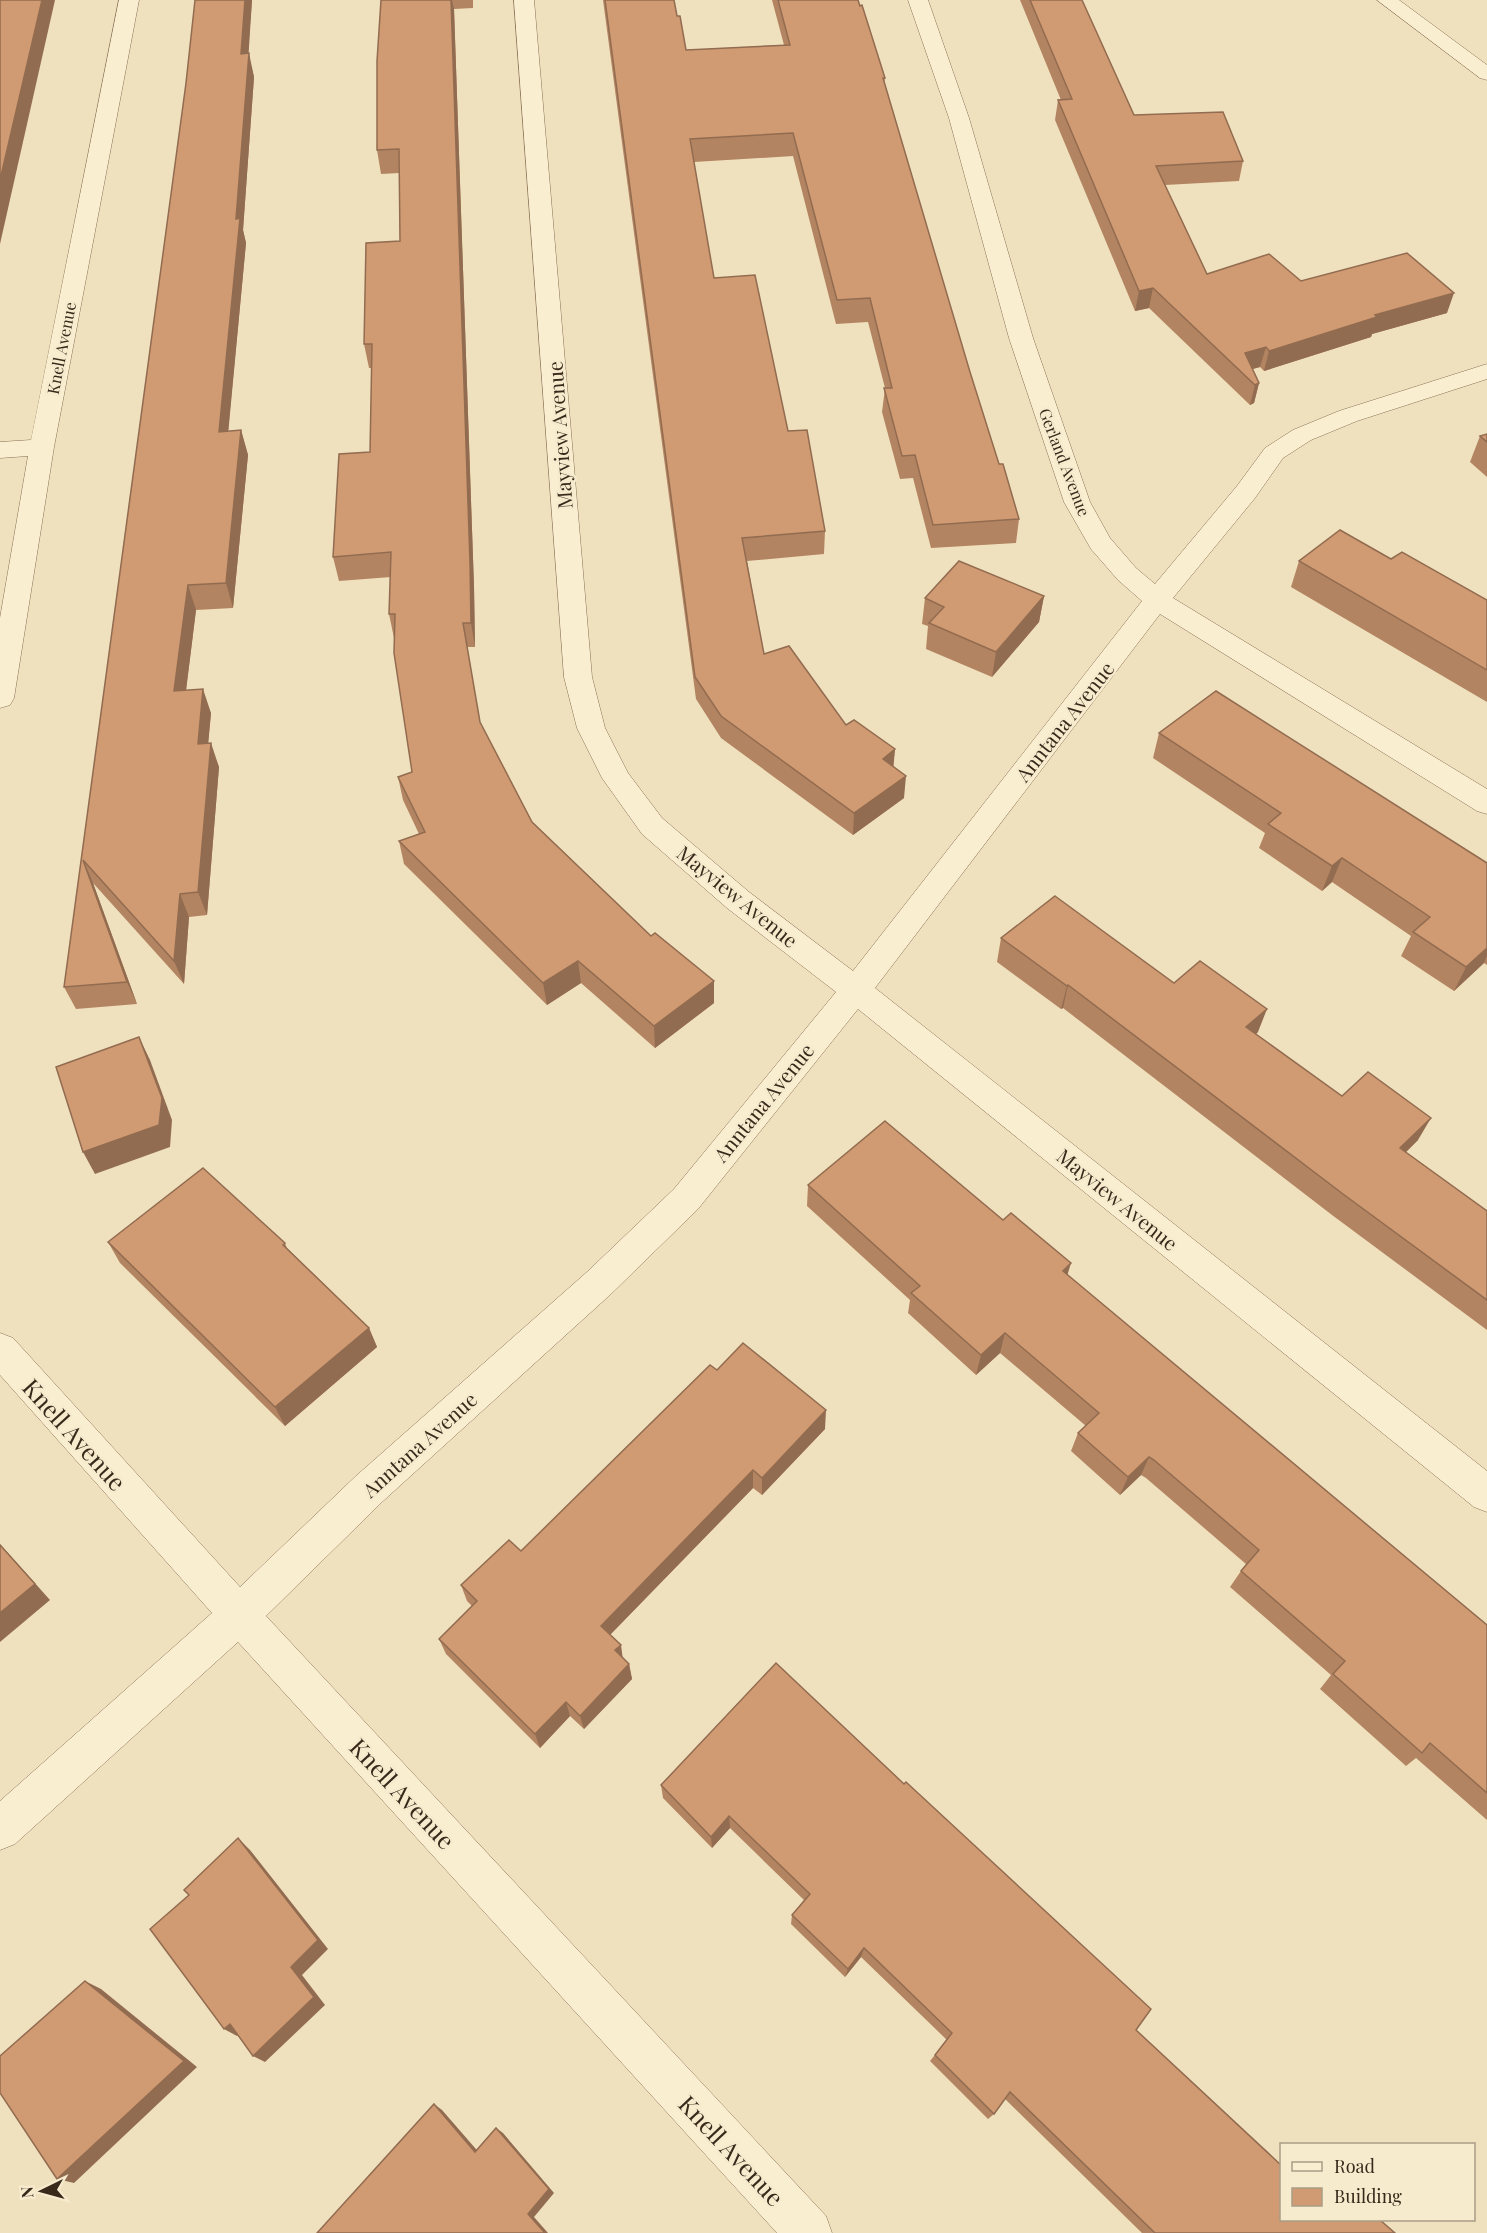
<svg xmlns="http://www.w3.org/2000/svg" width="1487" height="2233" font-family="'Playfair Display',serif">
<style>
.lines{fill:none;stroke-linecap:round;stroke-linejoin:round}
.minor-casing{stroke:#897156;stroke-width:1}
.minor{fill:#faeed1;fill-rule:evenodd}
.wall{fill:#b38462}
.shaded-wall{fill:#926c50}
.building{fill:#d09a72;stroke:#926c50;stroke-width:1.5}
.labels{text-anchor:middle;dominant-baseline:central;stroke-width:5;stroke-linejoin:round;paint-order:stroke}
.far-street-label{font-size:16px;fill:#38291b;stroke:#f7ebce}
.street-label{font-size:20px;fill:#38291b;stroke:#f7ebce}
.near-street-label{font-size:24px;fill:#38291b;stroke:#f7ebce}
</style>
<rect width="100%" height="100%" fill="#f0e1be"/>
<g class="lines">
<defs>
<g id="minor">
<polygon points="119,0 139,0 54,447 14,698 10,705 0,708 0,618 28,456 0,458 0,442 31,440"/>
<polygon points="514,0 534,0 592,677 605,728 628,773 662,818 749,892 853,971 1142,601 1118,580 1091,549 1064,502 1009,338 949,118 908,0 928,0 969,118 1033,338 1090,502 1110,538 1136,568 1155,584 1237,486 1265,448 1293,430 1339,411 1487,364 1487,379 1357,421 1311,440 1283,458 1255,498 1173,598 1487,789 1487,814 1477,811 1160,614 875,988 1487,1471 1487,1512 1474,1507 858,1009 698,1209 611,1294 382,1502 266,1616 826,2216 832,2233 777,2233 238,1642 15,1844 0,1850 0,1801 212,1613 0,1375 0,1333 13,1338 240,1587 356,1476 587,1272 674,1189 836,992 727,908 642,834 602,778 577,728 564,677"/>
<polygon points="1377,0 1399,0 1487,65 1487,80 1480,78"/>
</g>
</defs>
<use href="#minor" class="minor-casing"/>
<use href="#minor" class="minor"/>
</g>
<g class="wall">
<polygon points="195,0 252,0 248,53 254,77 243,230 246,243 228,431 241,430 248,455 233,608 196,610 186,690 211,713 208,743 219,767 207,915 189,917 184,984 93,883 137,1004 76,1009 64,987 186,83"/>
<polygon points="381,0 473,0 473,8 454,9 474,587 475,647 467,647 480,722 532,822 651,936 714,981 714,1003 655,1048 581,983 547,1005 404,864 399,841 419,834 403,800 398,777 412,772 394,638 389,614 391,577 339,581 333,557 370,452 372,368 369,368 364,344 400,241 399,173 381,174 377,150"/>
<polygon points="603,0 674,0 677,16 686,50 784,45 772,0 858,0 885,78 884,83 970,372 999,464 1019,519 1016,543 931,548 913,478 900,479 882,412 885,388 868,322 836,324 793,156 694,162 714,278 788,431 825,531 824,554 747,561 764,654 846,725 895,749 893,766 904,798 853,835 721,738 696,699"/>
<polygon points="1020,0 1082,0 1134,115 1243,161 1239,181 1165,185 1207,274 1301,281 1447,313 1372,334 1371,337 1264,371 1260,367 1252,369 1259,383 1254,403 1250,405 1149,308 1135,311 1055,120 1058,100 1061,100"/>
<polygon points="1487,434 1487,477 1470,462 1480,436"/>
<polygon points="1391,559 1487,600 1487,702 1291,587 1299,561"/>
<polygon points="1044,596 1039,622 992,677 926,649 928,626 922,624 925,598"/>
<polygon points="1159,733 1487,863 1487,965 1484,963 1454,991 1401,956 1411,936 1332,882 1322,891 1259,848 1265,833 1153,758"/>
<polygon points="1001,938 1174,983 1258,1032 1256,1034 1342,1096 1418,1140 1406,1152 1487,1211 1487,1330 1332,1215 1063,1008 1061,1009 997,962"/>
<polygon points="808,1185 1067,1275 1487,1625 1487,1820 1416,1758 1406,1766 1320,1689 1331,1675 1230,1587 1241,1571 1246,1564 1146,1478 1141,1475 1120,1495 1071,1451 1078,1433 1086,1426 1000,1353 976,1375 908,1313 910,1300 807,1206"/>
<polygon points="108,1242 285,1243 287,1248 369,1328 377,1347 285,1426 120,1263"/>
<polygon points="717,1370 825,1429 762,1495 753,1488 610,1635 623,1658 629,1664 632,1679 584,1729 570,1716 540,1748 446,1654 439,1639 472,1606 467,1601 461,1585 521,1551"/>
<polygon points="776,1663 1136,2030 1281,2220 1395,2233 1142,2233 1005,2099 994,2114 988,2119 930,2061 947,2040 861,1957 845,1977 791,1924 792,1915 804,1900 730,1828 712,1848 663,1798 661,1785"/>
</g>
<g class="shaded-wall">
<polygon points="42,0 55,0 0,244 0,180"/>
<polygon points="245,0 252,0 247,78 241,54"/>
<polygon points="451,0 452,0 454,9 474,587 475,647 471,623"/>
<polygon points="249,53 254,77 243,230 246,243 226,456 219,432"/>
<polygon points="1153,288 1149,308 1135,311 1139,291"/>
<polygon points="1454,293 1447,313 1372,334 1371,337 1264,371 1269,351 1375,315"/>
<polygon points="1266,347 1260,367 1242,372 1245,353"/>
<polygon points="1259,383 1254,403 1250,405 1255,385"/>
<polygon points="241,430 248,455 233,608 226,583"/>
<polygon points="188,585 196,610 183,715 174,691"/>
<polygon points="1044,596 1039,622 992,677 996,652"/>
<polygon points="203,689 211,713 206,768 198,744"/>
<polygon points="211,743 219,767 207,915 198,892"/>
<polygon points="895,749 893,772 883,759"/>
<polygon points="906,776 904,798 853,835 854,813"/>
<polygon points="1342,858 1332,882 1322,891 1332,866"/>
<polygon points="83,860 93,883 137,1004 127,982"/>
<polygon points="180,894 189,917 184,984 174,961"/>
<polygon points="1487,948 1487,956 1484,963 1454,991 1466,967"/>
<polygon points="578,961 581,983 547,1005 543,983"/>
<polygon points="714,981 714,1003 655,1048 654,1026"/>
<polygon points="1068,985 1063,1008 1061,1009 1067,986"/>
<polygon points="1267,1009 1258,1032 1238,1050 1246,1027"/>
<polygon points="139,1037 150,1060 172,1120 170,1147 95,1174 83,1152"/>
<polygon points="1431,1118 1418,1140 1388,1170 1400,1148"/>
<polygon points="1071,1263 1065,1283 1063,1271"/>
<polygon points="369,1328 377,1347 285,1426 275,1407"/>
<polygon points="1005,1333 1000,1353 976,1375 981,1355"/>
<polygon points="826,1410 825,1429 762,1495 762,1478"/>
<polygon points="1149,1457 1141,1475 1120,1495 1128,1477"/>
<polygon points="753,1470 753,1488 604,1641 601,1626"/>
<polygon points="0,1544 50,1600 0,1642"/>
<polygon points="621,1645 623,1660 615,1650"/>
<polygon points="629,1664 632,1679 584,1729 580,1716"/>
<polygon points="566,1702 570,1716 540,1748 535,1734"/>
<polygon points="729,1816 730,1828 712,1848 711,1837"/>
<polygon points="238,1838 250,1850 328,1949 302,1975 325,2005 265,2062 253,2056 291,1967"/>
<polygon points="864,1948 861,1957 845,1977 848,1969"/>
<polygon points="85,1981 101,1989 197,2067 74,2183 57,2179"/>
<polygon points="230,2024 243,2031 237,2036 224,2029"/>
<polygon points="434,2104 442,2110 482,2156 475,2152"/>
<polygon points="496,2128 503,2133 554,2193 534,2217 548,2233 545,2233 528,2214"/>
</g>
<g class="building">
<polygon points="0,0 42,0 0,180"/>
<polygon points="195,0 245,0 241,54 249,53 236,219 240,218 219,432 241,430 226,583 188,585 174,691 203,689 198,744 211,743 198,892 180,894 174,961 83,860 127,982 64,987 186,83"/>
<polygon points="381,0 451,0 470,562 471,623 463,623 480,722 532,822 651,936 655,933 714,981 654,1026 578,961 543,983 399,841 425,832 398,777 412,772 394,653 395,614 389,614 391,552 333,557 339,454 370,452 372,344 364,344 366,243 400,241 399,149 377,150 377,61"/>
<polygon points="605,0 674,0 677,16 680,16 686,50 790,45 778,0 858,0 860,6 862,5 885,78 883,78 970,372 999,464 1003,464 1019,519 933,525 915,455 902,456 884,388 892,388 870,298 837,300 793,133 690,139 714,278 755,275 788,431 807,430 825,531 742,538 764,654 789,646 846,725 854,720 895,749 883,759 906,776 854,813 721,716 695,677"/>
<polygon points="1030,0 1082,0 1134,115 1223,112 1243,161 1156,166 1207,274 1269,254 1301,281 1407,253 1454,293 1375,315 1377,317 1269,351 1266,347 1245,353 1259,383 1255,385 1153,288 1139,291 1058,100 1072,99"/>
<polygon points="1487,434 1487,442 1480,436"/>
<polygon points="1340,530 1391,559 1402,552 1487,600 1487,670 1299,561"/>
<polygon points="959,561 1044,596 996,652 929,623 944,607 925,598"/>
<polygon points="1216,691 1487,863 1487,948 1466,967 1413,932 1430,917 1342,858 1332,866 1268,824 1281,813 1159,733"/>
<polygon points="1055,896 1174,983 1200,961 1267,1009 1246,1027 1342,1096 1368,1072 1431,1118 1400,1148 1487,1211 1487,1300 1343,1194 1068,985 1067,986 1001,938"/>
<polygon points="139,1037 162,1098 159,1125 83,1152 56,1067"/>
<polygon points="885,1121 1003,1220 1011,1213 1071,1263 1063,1271 1487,1625 1487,1793 1430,1743 1422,1753 1333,1674 1345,1661 1241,1571 1259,1550 1154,1460 1149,1457 1128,1477 1078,1433 1099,1413 1005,1333 981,1355 911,1293 920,1286 808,1185"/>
<polygon points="203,1168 285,1243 283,1245 369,1328 275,1407 108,1242"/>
<polygon points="743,1343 826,1410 762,1478 753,1470 601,1626 621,1645 615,1650 629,1664 580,1716 566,1702 535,1734 439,1639 477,1601 461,1585 509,1540 521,1551 710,1365 717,1370"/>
<polygon points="0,1545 35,1584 0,1613"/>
<polygon points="776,1663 904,1784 906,1782 1151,2009 1136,2030 1281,2165 1281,2220 1380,2220 1395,2233 1155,2233 1010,2092 994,2114 935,2055 952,2033 864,1948 848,1969 792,1915 810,1894 729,1816 711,1837 661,1785"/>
<polygon points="238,1838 318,1940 291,1967 314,1997 253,2056 230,2024 224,2029 150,1929 189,1895 184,1890"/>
<polygon points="85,1981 184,2061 57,2179 0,2093 0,2056"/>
<polygon points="434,2104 475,2152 496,2128 549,2189 528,2214 545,2233 317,2233"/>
</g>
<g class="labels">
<g class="far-street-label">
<text transform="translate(61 348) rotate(-79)">Knell Avenue</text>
<text transform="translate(1065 462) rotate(69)">Gerland Avenue</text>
</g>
<g class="street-label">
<text transform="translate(559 435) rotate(-94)">Mayview Avenue</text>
<text transform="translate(1064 721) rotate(-52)">Anntana Avenue</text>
<text transform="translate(738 896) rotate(39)">Mayview Avenue</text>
<text transform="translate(763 1102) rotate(-51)">Anntana Avenue</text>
<text transform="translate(1118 1199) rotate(39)">Mayview Avenue</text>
<text transform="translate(419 1444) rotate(-42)">Anntana Avenue</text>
</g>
<g class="near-street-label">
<text transform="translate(75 1434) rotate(48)">Knell Avenue</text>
<text transform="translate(403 1793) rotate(47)">Knell Avenue</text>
<text transform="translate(732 2150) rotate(47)">Knell Avenue</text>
</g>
</g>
<rect x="1280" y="2143" width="195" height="78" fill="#f7ebce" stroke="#ab9d86" stroke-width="1.5"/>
<rect x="1292" y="2162" width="30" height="9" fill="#faeed1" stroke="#ab9d86" stroke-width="1.5"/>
<text x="1334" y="2173" font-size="18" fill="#38291b">Road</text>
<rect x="1292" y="2188" width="30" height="18" fill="#d09a72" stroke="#ab9d86" stroke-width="1.5"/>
<text x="1334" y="2203" font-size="18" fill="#38291b">Building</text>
<g transform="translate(42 2191) rotate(265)" stroke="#f7ebce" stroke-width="4.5" paint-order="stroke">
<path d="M0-4.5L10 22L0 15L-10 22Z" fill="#38291b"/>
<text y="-9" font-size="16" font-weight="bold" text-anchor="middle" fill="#38291b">N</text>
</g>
</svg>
